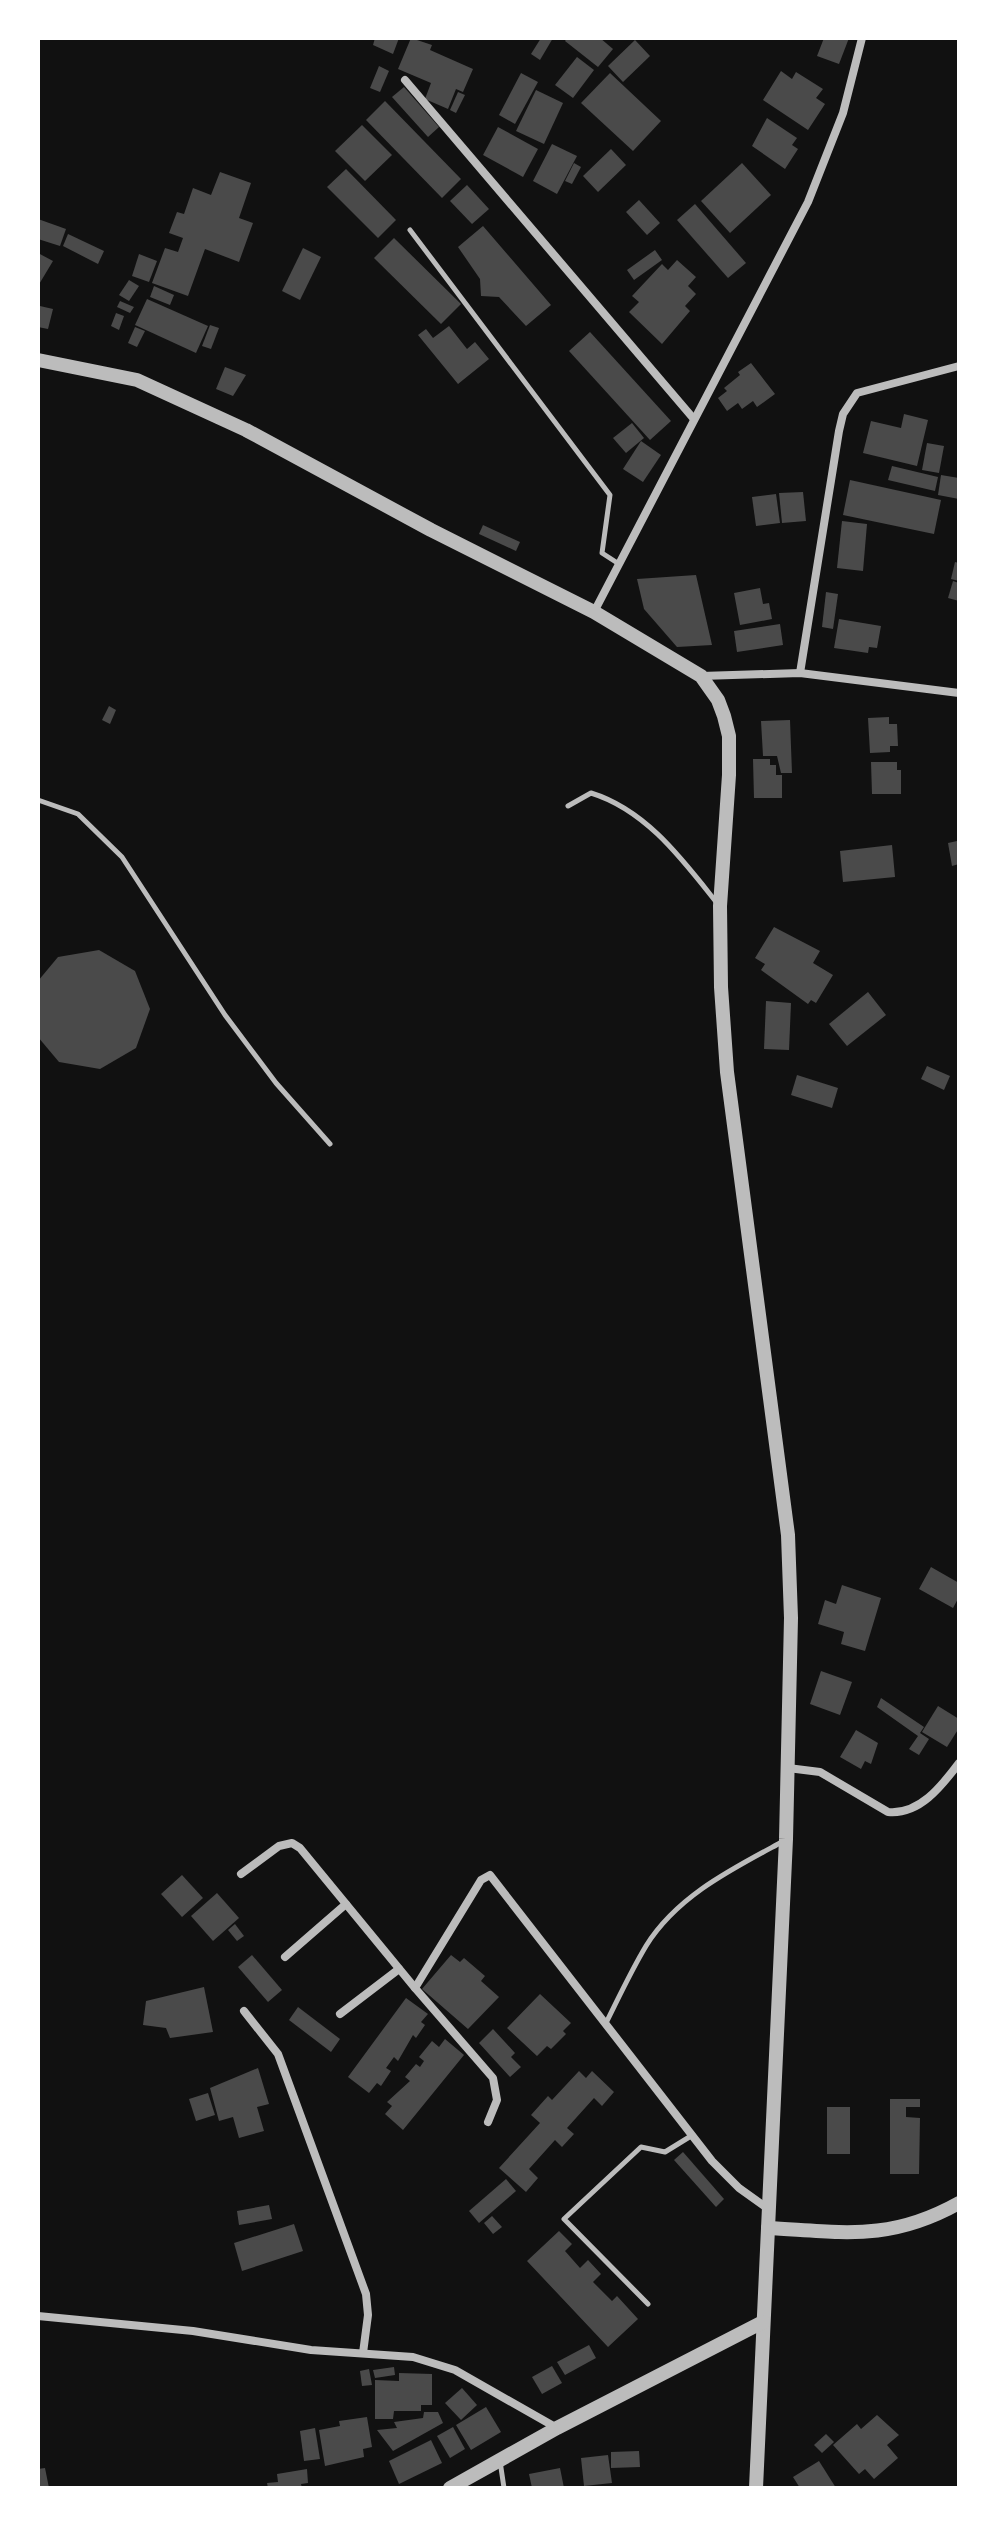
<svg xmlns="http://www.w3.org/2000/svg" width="997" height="2526" font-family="'Golos Text',sans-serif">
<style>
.building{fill:#4a4a4a}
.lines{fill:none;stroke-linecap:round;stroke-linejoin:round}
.service{stroke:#bcbcbc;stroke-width:5}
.minor{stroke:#bcbcbc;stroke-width:8}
.tertiary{stroke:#bcbcbc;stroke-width:14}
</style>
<rect width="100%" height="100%" fill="#111"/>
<g class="building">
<polygon points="375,38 399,38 393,54 373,45"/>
<polygon points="411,38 432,45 430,50 473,69 463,92 456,89 448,109 425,99 431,83 398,69"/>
<polygon points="541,38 553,38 540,60 531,54"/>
<polygon points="567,38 600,38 613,49 598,67 565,41"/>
<polygon points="824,38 849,38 839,64 817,56"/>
<polygon points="635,40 650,56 623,82 608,66"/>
<polygon points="577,57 594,70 573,98 555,85"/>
<polygon points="379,66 389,71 380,92 370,88"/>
<polygon points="781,71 792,79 796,72 823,89 816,98 825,104 808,130 763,100"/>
<polygon points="521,73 538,82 515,124 499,115"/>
<polygon points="610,73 661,121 633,151 581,103"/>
<polygon points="404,87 439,127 428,137 392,97"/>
<polygon points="536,90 563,103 544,144 516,131"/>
<polygon points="458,92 465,95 456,113 450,110"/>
<polygon points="385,101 461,179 442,198 366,120"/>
<polygon points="767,118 797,138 792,145 798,149 785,169 752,146"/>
<polygon points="362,125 392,155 365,181 335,151"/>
<polygon points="498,127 538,149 523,177 483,155"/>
<polygon points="552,144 577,156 557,194 533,181"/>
<polygon points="611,149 626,165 598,192 583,176"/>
<polygon points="574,163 581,167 572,184 565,181"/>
<polygon points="742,163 771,195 730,233 701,201"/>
<polygon points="346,169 396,220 378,238 327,187"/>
<polygon points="220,172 251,183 239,218 253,223 239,262 205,249 188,296 152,283 165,248 178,252 183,238 169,233 177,212 184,214 193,188 211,195"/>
<polygon points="467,185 489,209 472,224 450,201"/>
<polygon points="639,200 660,223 647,235 626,212"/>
<polygon points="695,204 746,263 728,278 677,220"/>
<polygon points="38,219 66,229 60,246 38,239"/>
<polygon points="483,226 551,305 526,326 499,297 481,296 480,279 458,247"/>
<polygon points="68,234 104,251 98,264 63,246"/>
<polygon points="394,238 461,304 441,324 374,258"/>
<polygon points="303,248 321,257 300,300 282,291"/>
<polygon points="655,250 662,260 634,280 627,270"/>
<polygon points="38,253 53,261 38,286"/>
<polygon points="139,254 157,261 149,282 132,276"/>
<polygon points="677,260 696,277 688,286 696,294 685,306 690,311 662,344 629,312 639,302 632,296 662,264 668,270"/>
<polygon points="129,280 139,286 129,301 119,295"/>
<polygon points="154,286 174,295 170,305 150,297"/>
<polygon points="147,299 208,326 196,353 135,325"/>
<polygon points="120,301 134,307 130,313 117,307"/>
<polygon points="40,306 53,309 48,329 38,327"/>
<polygon points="116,313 124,316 119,330 111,326"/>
<polygon points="210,325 219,328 211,349 202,346"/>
<polygon points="449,326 467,349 475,342 489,359 458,384 418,335 426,329 433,338"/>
<polygon points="135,327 145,331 137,347 128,343"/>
<polygon points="590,332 671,421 650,440 569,351"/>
<polygon points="751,363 775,394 757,407 753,401 742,409 738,403 727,411 718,398 727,391 724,388 740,375 738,372"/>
<polygon points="225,367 246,375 233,396 216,389"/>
<polygon points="904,414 928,420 917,466 863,453 871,421 901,428"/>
<polygon points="632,423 644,438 626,453 613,438"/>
<polygon points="641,441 661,455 643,482 623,469"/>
<polygon points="927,443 944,446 939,473 922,470"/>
<polygon points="892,466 938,477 935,491 888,480"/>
<polygon points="941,475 959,478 959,499 938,495"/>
<polygon points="850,480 941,500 934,534 843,515"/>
<polygon points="803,492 806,521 782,523 779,493"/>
<polygon points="776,494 780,523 756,526 752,497"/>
<polygon points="842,521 867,524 863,571 837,568"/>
<polygon points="483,525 520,542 516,551 479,534"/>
<polygon points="955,562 959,563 959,581 951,579"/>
<polygon points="696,575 712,645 677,647 644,609 637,579"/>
<polygon points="953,581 959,583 959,601 948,598"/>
<polygon points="760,588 763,604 769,603 772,619 740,625 734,593"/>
<polygon points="826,592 838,594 833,629 822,627"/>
<polygon points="839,619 881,626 877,648 869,647 868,653 834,648"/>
<polygon points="780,624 783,645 737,652 734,631"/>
<polygon points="109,706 116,710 110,724 102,720"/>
<polygon points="889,717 889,724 897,724 898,746 890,746 890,752 870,753 868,718"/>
<polygon points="790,720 792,773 781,773 777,756 763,756 761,721"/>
<polygon points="753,759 770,759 770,765 776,765 776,775 782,775 782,798 754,798"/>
<polygon points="871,762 897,762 897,770 901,770 901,794 872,794"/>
<polygon points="957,841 959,864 952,866 948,843"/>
<polygon points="892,845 895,877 843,882 840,851"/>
<polygon points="774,927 820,951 813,963 833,975 816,1003 811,1000 808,1004 761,970 765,964 755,958"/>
<polygon points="99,950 135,971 150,1009 136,1048 100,1069 59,1062 38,1037 38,981 58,957"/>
<polygon points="868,992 886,1015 847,1046 829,1024"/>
<polygon points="766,1001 791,1003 789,1050 764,1049"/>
<polygon points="927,1066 950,1076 944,1090 921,1079"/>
<polygon points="797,1075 838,1088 832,1108 791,1095"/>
<polygon points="931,1567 959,1583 959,1597 953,1608 919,1589"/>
<polygon points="842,1585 881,1598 865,1651 841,1644 844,1632 818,1624 825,1600 836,1604"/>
<polygon points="821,1671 852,1682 840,1715 810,1704"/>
<polygon points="881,1698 924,1727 920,1733 929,1739 919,1755 909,1749 918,1736 877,1707"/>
<polygon points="938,1706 959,1719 959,1728 947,1747 922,1732"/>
<polygon points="856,1730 878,1743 871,1764 865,1761 861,1769 840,1757"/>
<polygon points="182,1875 203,1898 182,1917 161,1894"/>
<polygon points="217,1893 239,1918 213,1941 191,1916"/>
<polygon points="235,1924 244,1936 237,1941 228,1930"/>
<polygon points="252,1955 282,1990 268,2002 238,1967"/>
<polygon points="451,1955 460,1962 464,1958 485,1976 481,1981 499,1997 468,2029 422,1989"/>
<polygon points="204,1987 213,2032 170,2038 166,2028 143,2025 146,2001"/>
<polygon points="540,1994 571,2023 563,2031 566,2034 551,2049 547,2046 537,2056 507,2028"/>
<polygon points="406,1998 428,2014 421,2022 425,2025 416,2038 413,2035 398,2061 394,2057 386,2068 391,2071 381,2086 377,2083 369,2093 348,2077"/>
<polygon points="298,2007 340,2039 331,2052 289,2020"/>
<polygon points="493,2029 515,2053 511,2057 521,2067 510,2077 479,2043"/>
<polygon points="445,2039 464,2055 403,2130 385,2114 392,2106 387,2102 410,2081 405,2077 416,2064 420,2067 424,2061 419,2057 432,2041 439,2047"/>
<polygon points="258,2068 269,2104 257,2107 264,2131 239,2138 233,2117 219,2121 210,2088"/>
<polygon points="579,2071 586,2078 592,2071 614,2092 602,2106 594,2098 567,2128 574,2134 562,2147 555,2140 529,2169 538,2178 526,2192 499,2168 540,2123 531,2115 548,2096 552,2100"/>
<polygon points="208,2093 215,2115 196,2121 189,2099"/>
<polygon points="890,2099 920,2099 920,2107 906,2107 906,2117 920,2118 919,2174 890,2174"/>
<rect x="827" y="2107" width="23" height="47"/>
<polygon points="683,2152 724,2199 716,2207 674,2160"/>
<polygon points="506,2179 516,2191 479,2223 469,2211"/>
<polygon points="269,2205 272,2219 239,2225 237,2211"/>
<polygon points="492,2216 502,2227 493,2234 484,2223"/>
<polygon points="294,2224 303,2251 242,2271 234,2243"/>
<polygon points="559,2231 572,2244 565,2251 580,2268 588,2260 601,2274 593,2282 612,2301 617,2296 638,2319 608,2347 527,2261"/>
<polygon points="589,2345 596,2358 565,2375 557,2362"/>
<polygon points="552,2366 562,2383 542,2394 532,2377"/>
<polygon points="394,2367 395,2375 375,2378 373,2370"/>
<polygon points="369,2369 372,2385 362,2386 360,2371"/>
<polygon points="399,2373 432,2374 432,2405 421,2405 421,2411 394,2411 393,2419 375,2419 375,2380 399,2381"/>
<polygon points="462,2388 477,2405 461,2420 445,2403"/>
<polygon points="486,2407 501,2432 471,2450 456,2425"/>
<polygon points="424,2412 438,2412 443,2423 393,2451 377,2430 397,2428 394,2422 423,2418"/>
<polygon points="877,2415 899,2435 887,2445 898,2458 874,2479 865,2469 859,2474 833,2445 857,2424 861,2429"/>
<polygon points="367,2417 372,2447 363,2449 364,2457 325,2466 319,2430 340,2426 339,2421"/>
<polygon points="453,2427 465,2449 450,2458 437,2436"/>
<polygon points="315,2428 320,2459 304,2461 300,2431"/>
<polygon points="826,2434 834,2442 822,2453 814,2445"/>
<polygon points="431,2440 442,2463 399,2484 389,2461"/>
<polygon points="639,2451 640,2467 611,2468 611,2452"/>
<polygon points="608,2455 612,2483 584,2486 581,2458"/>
<polygon points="819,2461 836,2488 800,2488 793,2477"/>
<polygon points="45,2468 49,2488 38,2488 38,2469"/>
<polygon points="560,2468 564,2488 532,2488 529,2474"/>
<polygon points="307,2469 308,2483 301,2484 302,2488 268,2488 267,2483 278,2482 277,2474"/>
</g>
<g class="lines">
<g class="service">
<polyline points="410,230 610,495 602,553 619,564"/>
<polyline points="38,800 78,814 122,857 225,1015 276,1083 330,1144"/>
<path d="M568,806L591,793C646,810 682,859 717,903"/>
<path d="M606,2023C619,1997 631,1971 646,1946C677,1896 732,1869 782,1842"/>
<polyline points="648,2304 564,2219 641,2147 665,2152 691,2136"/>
<polyline points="500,2461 504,2488"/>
</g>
<g class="minor">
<polyline points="405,80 693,418"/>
<polyline points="594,612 808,202 843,113 862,38"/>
<polyline points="800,673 839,431 843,414 857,393 959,366"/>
<polyline points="701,676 800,673 959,693"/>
<path d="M788,1768L820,1772L888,1812C919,1815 941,1787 959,1763"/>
<polyline points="241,1874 279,1846 292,1843 300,1848 415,1988"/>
<polyline points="285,1957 346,1904"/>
<polyline points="244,2011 278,2054 366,2294 368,2315 363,2353"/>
<polyline points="340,2014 399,1969"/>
<polyline points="488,2122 497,2100 493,2078 415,1988 481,1880 490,1875 712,2161 739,2188 767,2208"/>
<polyline points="38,2316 193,2331 311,2350 413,2357 455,2370 557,2428"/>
</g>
<g class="tertiary">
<polyline points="38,360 137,380 246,430 431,530 594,612 701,676 718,700 724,716 729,736 729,775 720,906 721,987 727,1072 788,1535 791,1618 786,1839 756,2488"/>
<path d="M768,2228C843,2232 889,2242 959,2203"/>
<polyline points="450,2488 557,2428 763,2322"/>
</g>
</g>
<rect width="997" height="2526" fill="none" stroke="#ffffff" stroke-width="80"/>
</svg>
